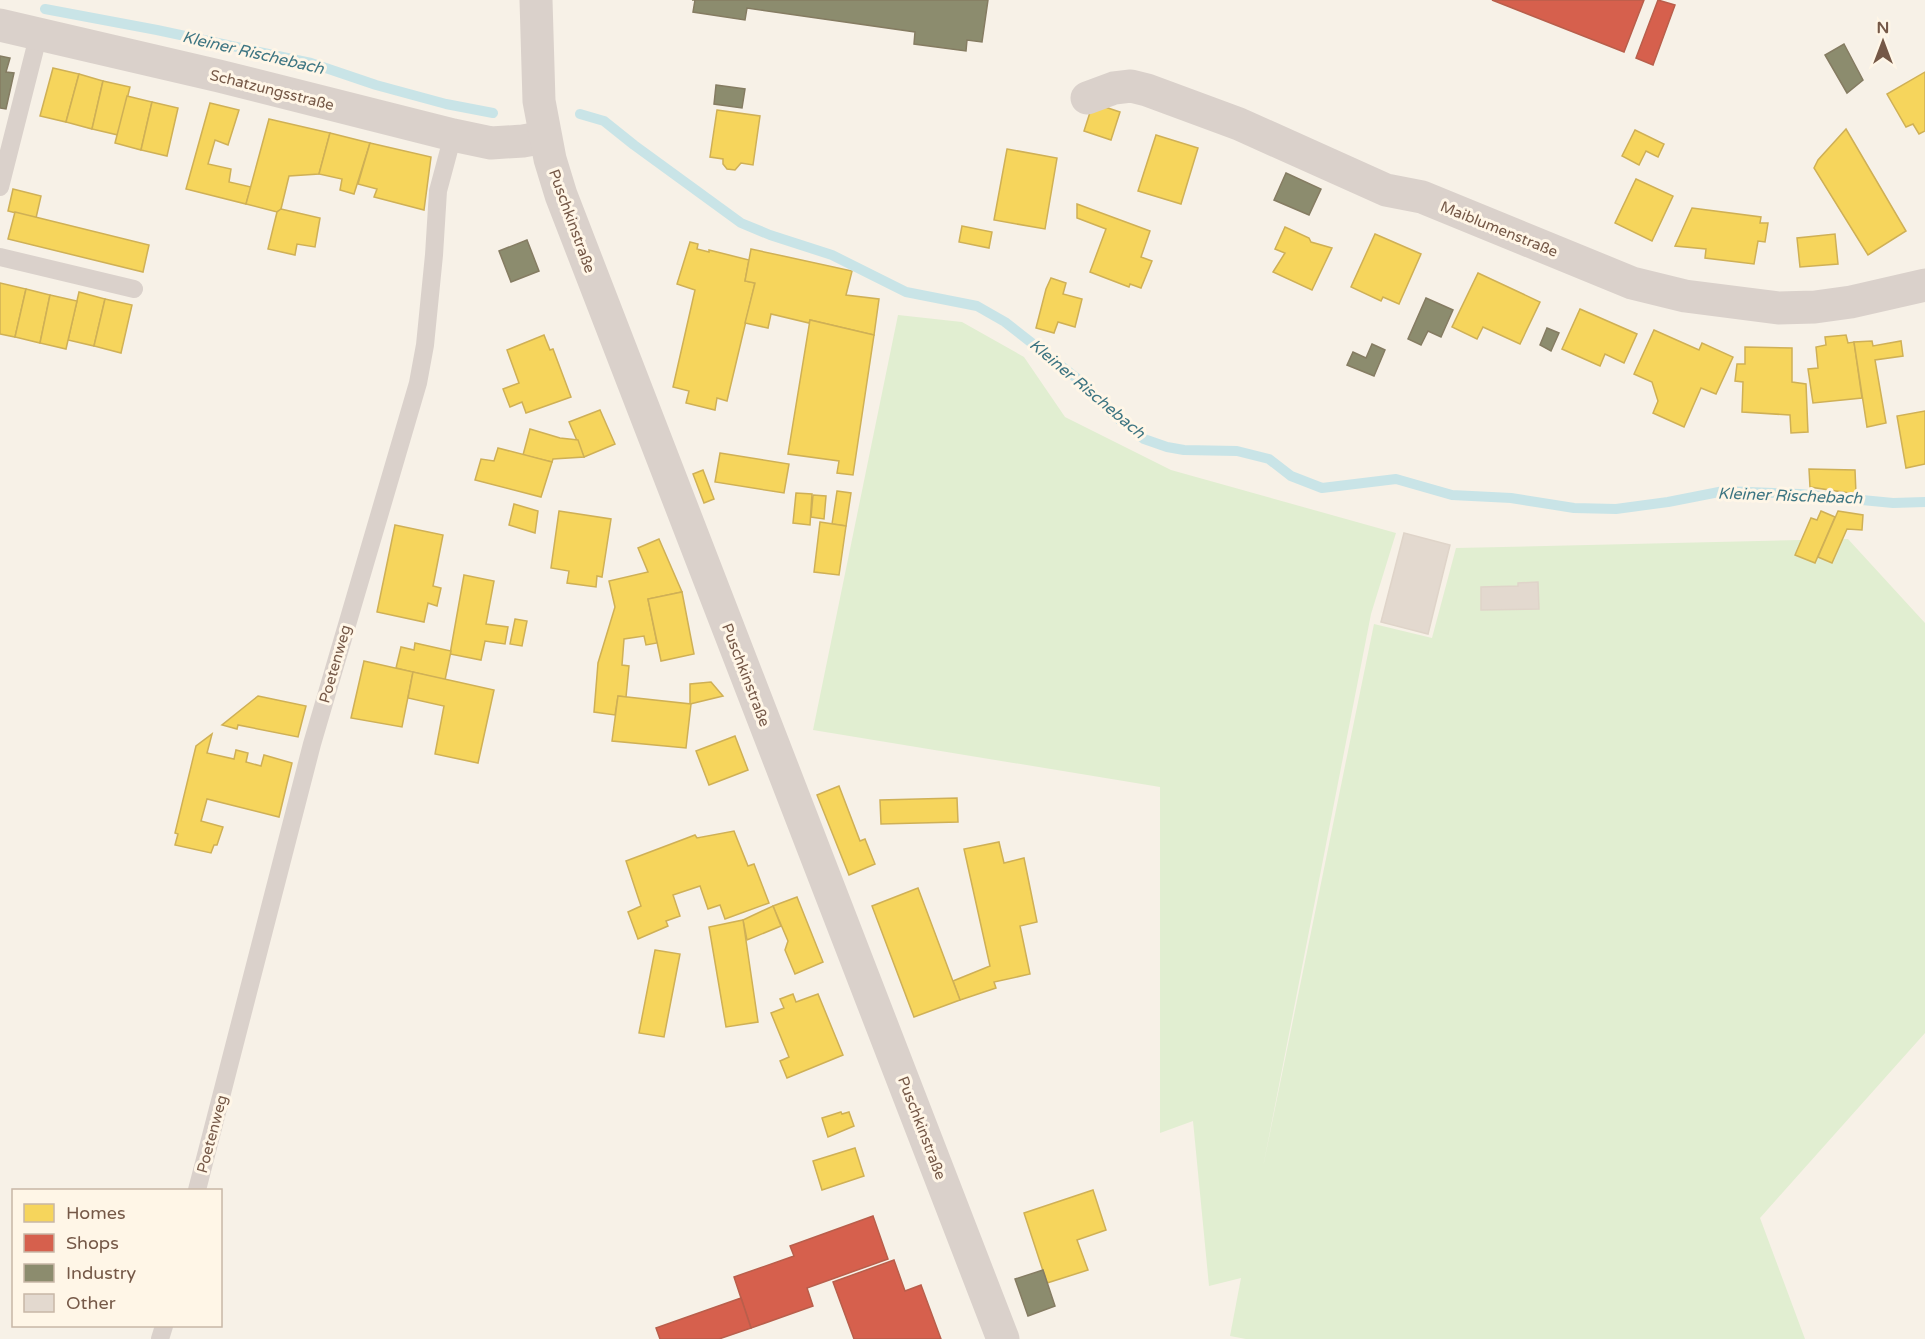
<svg xmlns="http://www.w3.org/2000/svg" width="1925" height="1339" font-family="'Varela Round',sans-serif">
<style>
.green{fill:#e1eed1}
.homes{fill:#f6d55c;stroke:#cfb056;stroke-width:1.5}
.shops{fill:#d6604d;stroke:#b95e4b;stroke-width:1.5}
.industry{fill:#8c8c6e;stroke:#857c62;stroke-width:1.5}
.lines{fill:none;stroke-linecap:round;stroke-linejoin:round}
.stream{stroke:#c9e4e7;stroke-width:10}
.building{fill:#e3d9cf;stroke:#dfd4c9;stroke-width:1.5}
.service{stroke:#dad1cb;stroke-width:18}
.minor{stroke:#dad1cb;stroke-width:33}
.secondary{stroke:#dad1cb;stroke-width:33}
.labels{text-anchor:middle;dominant-baseline:central;stroke-width:6;stroke-linejoin:round;paint-order:stroke}
.street-label{font-size:15px;fill:#755847;stroke:#fff6e7}
.water-label{font-size:16px;font-style:italic;fill:#3d7582;stroke:#fff6e7}
</style>
<rect width="100%" height="100%" fill="#f7f1e7"/>
<polygon class="green" points="898,315 962,322 1024,357 1065,417 1171,470 1396,533 1371,614 1263,1167 1374,624 1432,638 1456,548 1848,539 1925,623 1925,1033 1760,1218 1805,1339 1246,1339 1230,1336 1241,1278 1209,1286 1193,1121 1160,1133 1160,787 813,730"/>
<g class="homes">
<polygon points="53,68 79,74 66,122 40,116"/>
<polygon points="1925,72 1925,131 1919,134 1913,124 1906,127 1887,94"/>
<polygon points="79,74 103,81 92,129 66,122"/>
<polygon points="103,81 130,87 118,135 92,129"/>
<polygon points="127,96 152,102 141,150 115,143"/>
<polygon points="152,102 178,108 167,156 141,150"/>
<polygon points="210,103 239,110 228,145 215,140 208,164 231,169 229,182 251,187 246,204 186,189"/>
<polygon points="1093,103 1120,112 1111,140 1084,131"/>
<polygon points="717,110 760,116 753,165 741,163 735,170 727,169 723,164 723,159 710,157"/>
<polygon points="269,119 330,133 319,174 289,176 281,209 277,212 246,204"/>
<polygon points="1846,129 1906,231 1868,255 1814,168 1818,160"/>
<polygon points="1635,130 1664,144 1658,157 1646,151 1639,165 1622,156"/>
<polygon points="330,133 370,143 354,194 340,190 342,179 319,174"/>
<polygon points="1156,135 1198,148 1181,204 1138,191"/>
<polygon points="370,143 431,157 424,210 374,197 377,189 358,184"/>
<polygon points="1007,149 1057,158 1045,229 994,220"/>
<polygon points="1636,179 1673,196 1652,241 1615,223"/>
<polygon points="13,189 41,196 36,218 8,211"/>
<polygon points="1077,204 1150,231 1141,257 1152,261 1141,288 1130,284 1129,287 1090,272 1106,229 1077,218"/>
<polygon points="1692,208 1761,217 1760,223 1768,223 1765,242 1758,241 1754,264 1705,258 1706,249 1675,246"/>
<polygon points="281,209 320,218 315,247 297,244 295,255 268,249 277,212"/>
<polygon points="15,212 149,245 143,272 8,239"/>
<polygon points="962,226 992,232 989,248 959,242"/>
<polygon points="1285,227 1309,238 1311,242 1332,248 1312,290 1273,272 1285,253 1275,249"/>
<polygon points="1375,234 1421,254 1399,304 1383,297 1381,301 1351,287"/>
<polygon points="1835,234 1838,264 1800,267 1797,238"/>
<polygon points="690,242 698,244 697,249 709,252 709,250 749,260 745,281 755,283 727,401 717,398 715,410 686,403 689,391 673,387 695,290 677,284"/>
<polygon points="751,249 852,271 846,295 879,299 874,335 810,320 809,323 771,314 768,328 745,323 755,283 745,281"/>
<polygon points="1478,273 1540,302 1520,344 1483,327 1477,339 1452,327"/>
<polygon points="1051,278 1066,283 1063,294 1082,299 1075,327 1058,322 1054,333 1036,328 1046,289"/>
<polygon points="0,283 26,289 15,337 0,334"/>
<polygon points="26,289 50,295 40,343 15,337"/>
<polygon points="79,292 105,299 94,346 68,340"/>
<polygon points="50,295 77,301 66,349 40,343"/>
<polygon points="105,299 132,305 121,353 94,346"/>
<polygon points="1580,309 1637,334 1624,363 1605,354 1600,366 1562,349"/>
<polygon points="810,320 874,335 853,475 837,473 839,461 788,454"/>
<polygon points="1654,330 1699,350 1702,343 1733,357 1716,394 1701,388 1684,427 1653,413 1658,401 1652,382 1634,374"/>
<polygon points="544,335 550,350 553,349 571,397 526,413 522,402 510,407 503,389 519,383 507,350"/>
<polygon points="1846,335 1848,343 1854,342 1862,398 1813,403 1808,369 1818,368 1816,347 1826,345 1825,337"/>
<polygon points="1872,341 1873,346 1901,341 1903,356 1875,360 1886,423 1867,427 1854,342"/>
<polygon points="1745,347 1792,348 1792,382 1806,384 1808,432 1791,433 1790,415 1742,412 1743,382 1735,381 1737,364 1745,364"/>
<polygon points="600,410 615,444 584,457 569,422"/>
<polygon points="1925,411 1925,464 1906,468 1897,416"/>
<polygon points="530,429 560,438 578,440 584,457 553,459 552,462 523,455"/>
<polygon points="498,448 552,462 541,497 475,480 481,459 494,461"/>
<polygon points="720,453 789,464 784,493 715,482"/>
<polygon points="1809,469 1855,470 1856,494 1810,487"/>
<polygon points="703,470 714,499 704,503 693,474"/>
<polygon points="837,491 851,493 846,526 832,524"/>
<polygon points="796,493 812,494 810,525 793,523"/>
<polygon points="813,495 826,496 824,519 811,517"/>
<polygon points="514,504 538,511 535,533 509,525"/>
<polygon points="559,511 611,519 602,577 597,576 596,587 567,583 569,571 551,568"/>
<polygon points="1821,511 1835,517 1815,563 1795,555 1811,518 1817,520"/>
<polygon points="1838,511 1863,515 1862,530 1847,529 1832,563 1818,557"/>
<polygon points="820,522 846,526 839,575 814,572"/>
<polygon points="395,525 443,535 433,586 441,588 437,606 428,603 424,622 377,612"/>
<polygon points="659,539 682,592 648,599 657,643 646,645 644,636 624,639 622,665 629,666 626,697 618,696 615,715 594,712 598,663 615,607 609,581 648,572 638,548"/>
<polygon points="464,575 494,581 486,624 508,627 505,644 485,641 481,660 450,654"/>
<polygon points="682,592 694,654 661,661 648,599"/>
<polygon points="515,619 527,621 522,646 510,644"/>
<polygon points="415,643 451,651 445,680 396,668 401,647 414,650"/>
<polygon points="364,661 413,672 402,727 351,718"/>
<polygon points="413,672 494,690 478,763 435,754 444,706 408,698"/>
<polygon points="711,682 723,696 690,704 690,684"/>
<polygon points="258,696 306,706 298,737 238,725 237,729 222,725"/>
<polygon points="618,696 691,704 686,748 612,741"/>
<polygon points="212,734 207,753 234,759 236,750 248,753 246,762 261,766 264,755 292,763 279,817 207,799 201,821 223,827 217,845 214,845 211,853 175,845 178,834 175,833 196,746"/>
<polygon points="735,736 748,770 709,785 696,751"/>
<polygon points="839,786 860,841 865,839 875,864 849,875 817,795"/>
<polygon points="957,798 958,822 881,824 880,800"/>
<polygon points="734,831 748,866 754,864 769,903 725,919 720,905 708,909 700,886 673,895 680,916 666,921 668,926 638,939 628,912 641,906 626,861 695,835 697,838"/>
<polygon points="999,842 1004,863 1024,858 1037,922 1020,926 1030,974 994,982 996,988 960,1000 953,981 990,966 964,849"/>
<polygon points="918,888 960,1000 914,1017 872,906"/>
<polygon points="797,897 823,962 795,974 785,950 788,941 773,906"/>
<polygon points="773,906 781,926 747,940 743,920"/>
<polygon points="743,920 758,1022 726,1027 709,927"/>
<polygon points="655,950 680,954 664,1037 639,1033"/>
<polygon points="793,994 796,1002 818,994 843,1055 787,1078 780,1061 789,1057 771,1013 784,1008 780,999"/>
<polygon points="841,1112 842,1114 849,1112 854,1126 828,1137 822,1118"/>
<polygon points="855,1148 864,1176 822,1190 813,1161"/>
<polygon points="1093,1190 1106,1230 1077,1240 1088,1270 1047,1283 1024,1213"/>
</g>
<g class="shops">
<polygon points="1492,0 1644,0 1624,52"/>
<polygon points="1658,0 1675,5 1653,65 1636,58"/>
<polygon points="873,1216 888,1259 807,1288 813,1306 751,1328 734,1277 794,1256 790,1246"/>
<polygon points="894,1260 905,1291 921,1285 941,1339 854,1339 833,1282"/>
<polygon points="741,1298 751,1328 719,1339 660,1339 656,1328"/>
</g>
<g class="industry">
<polygon points="692,0 988,0 982,42 967,40 966,51 914,44 915,32 747,8 745,20 693,12 695,0"/>
<polygon points="1844,44 1863,80 1847,93 1825,55"/>
<polygon points="0,56 10,58 6,72 14,73 6,109 0,108"/>
<polygon points="716,85 745,89 742,108 714,104"/>
<polygon points="1286,173 1321,189 1309,215 1274,200"/>
<polygon points="527,240 539,271 511,282 499,251"/>
<polygon points="1426,298 1453,310 1441,337 1428,331 1421,345 1408,339"/>
<polygon points="1547,328 1559,333 1551,351 1540,345"/>
<polygon points="1372,344 1385,350 1374,376 1347,365 1353,352 1366,358"/>
<polygon points="1043,1270 1055,1306 1028,1316 1015,1279"/>
</g>
<g class="lines">
<g class="stream">
<polyline points="45,9 157,30 311,63 376,85 446,104 493,113"/>
<polyline points="580,114 604,121 634,145 741,223 770,235 832,255 906,292 977,306 1005,322 1079,380 1110,412 1144,439 1167,447 1184,450 1237,451 1269,459 1291,476 1322,488 1396,479 1452,495 1511,498 1574,508 1616,509 1668,502 1724,491 1800,494 1893,503 1925,502"/>
</g>
</g>
<g class="building">
<polygon points="1404,533 1450,545 1428,634 1381,622"/>
<polygon points="1538,582 1539,609 1481,610 1481,587 1518,586 1518,583"/>
</g>
<g class="lines">
<g class="service">
<polyline points="0,187 39,33"/>
<polyline points="0,257 134,289"/>
<polyline points="197,1190 312,744 418,383 425,345 434,255 438,191 453,135"/>
<polyline points="160,1339 164,1326"/>
</g>
<g class="minor">
<polyline points="0,25 219,76 453,135 491,143 523,141 545,137"/>
<polyline points="1087,98 1114,88 1131,86 1147,90 1239,124 1386,190 1422,197 1632,283 1685,296 1778,308 1815,307 1851,302 1925,285"/>
</g>
<polyline class="secondary" points="536,0 539,101 550,159 561,195 1003,1339"/>
</g>
<g class="labels">
<g class="street-label">
<text transform="translate(272 90) rotate(14)">Schatzungsstraße</text>
<text transform="translate(572 221) rotate(70)">Puschkinstraße</text>
<text transform="translate(1499 229) rotate(22)">Maiblumenstraße</text>
<text transform="translate(335 664) rotate(-74)">Poetenweg</text>
<text transform="translate(746 675) rotate(69)">Puschkinstraße</text>
<text transform="translate(922 1128) rotate(69)">Puschkinstraße</text>
<text transform="translate(212 1134) rotate(-75)">Poetenweg</text>
</g>
<g class="water-label">
<text transform="translate(253 53) rotate(13)">Kleiner Rischebach</text>
<text transform="translate(1087 389) rotate(40)">Kleiner Rischebach</text>
<text transform="translate(1790 496) rotate(2)">Kleiner Rischebach</text>
</g>
</g>
<rect x="12" y="1189" width="210" height="138" fill="#fff6e7" stroke="#c8b7a7" stroke-width="1.5"/>
<rect x="24" y="1204" width="30" height="18" fill="#f6d55c" stroke="#c8b7a7" stroke-width="1.5"/>
<text x="66" y="1219" font-size="18" fill="#755847">Homes</text>
<rect x="24" y="1234" width="30" height="18" fill="#d6604d" stroke="#c8b7a7" stroke-width="1.5"/>
<text x="66" y="1249" font-size="18" fill="#755847">Shops</text>
<rect x="24" y="1264" width="30" height="18" fill="#8c8c6e" stroke="#c8b7a7" stroke-width="1.5"/>
<text x="66" y="1279" font-size="18" fill="#755847">Industry</text>
<rect x="24" y="1294" width="30" height="18" fill="#e3d9cf" stroke="#c8b7a7" stroke-width="1.5"/>
<text x="66" y="1309" font-size="18" fill="#755847">Other</text>
<g transform="translate(1883 42)" stroke="#fff6e7" stroke-width="4.5" paint-order="stroke">
<path d="M0-4.5L10 22L0 15L-10 22Z" fill="#755847"/>
<text y="-9" font-size="16" font-weight="bold" text-anchor="middle" fill="#755847">N</text>
</g>
</svg>
